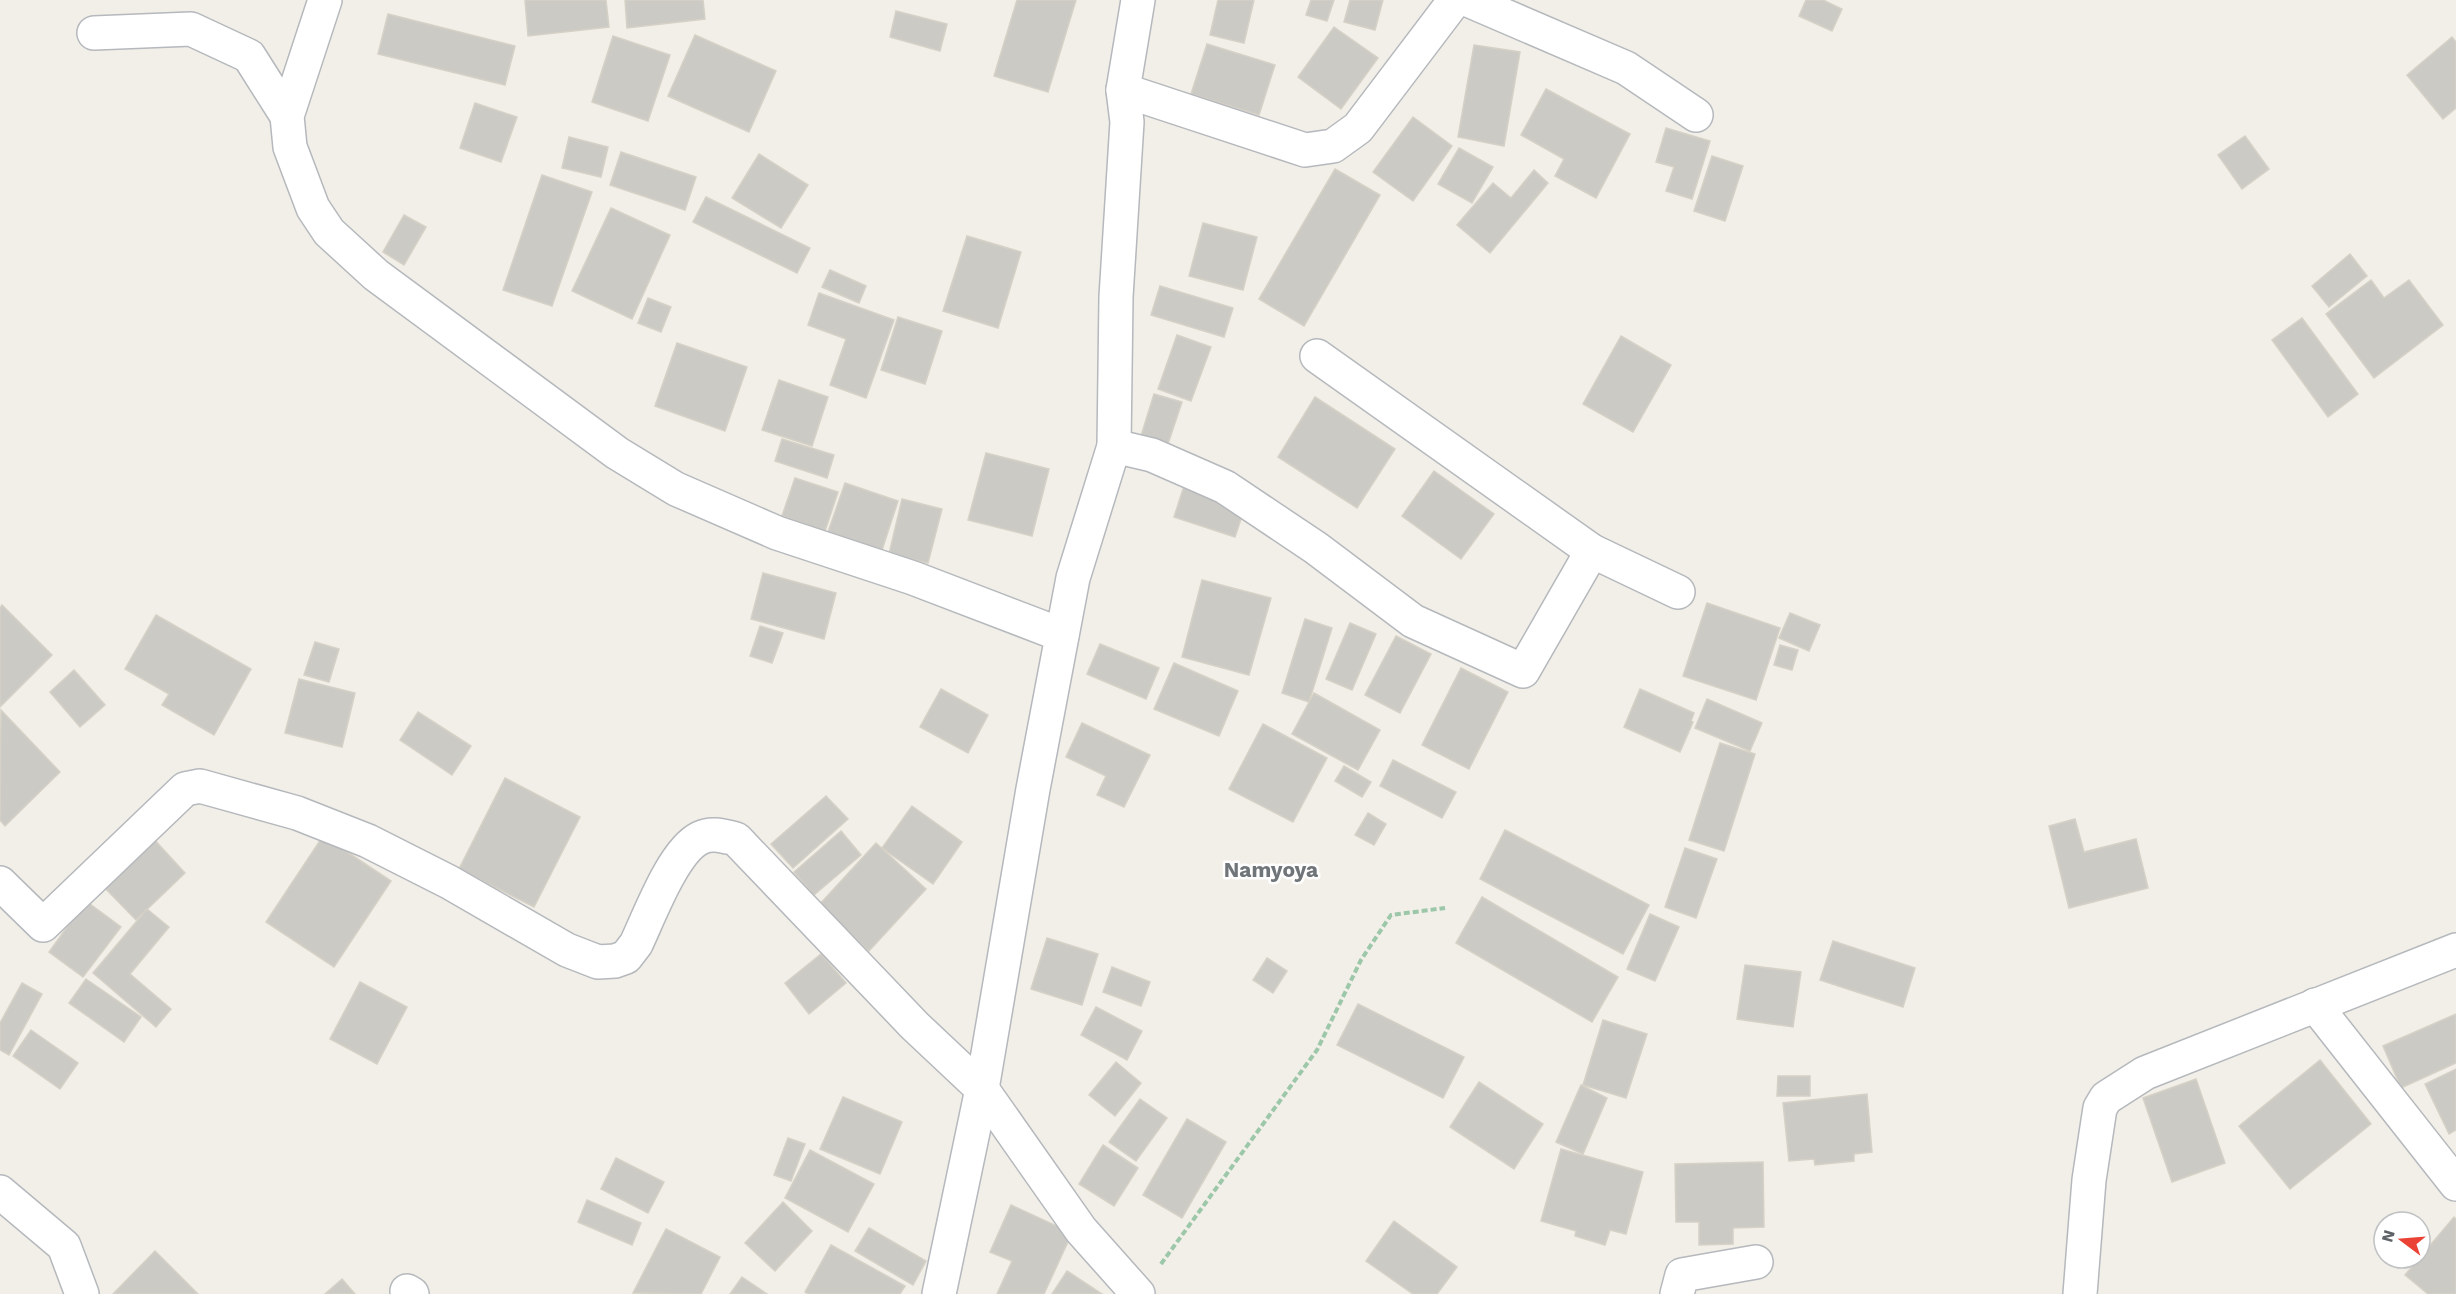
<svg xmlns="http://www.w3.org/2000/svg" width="2456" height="1294" font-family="'Work Sans',sans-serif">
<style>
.building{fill:#cccac5;stroke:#d6d1c6;stroke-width:1.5}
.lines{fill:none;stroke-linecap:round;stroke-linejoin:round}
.street-casing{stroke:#b5b8bc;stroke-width:36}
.path{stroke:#9cc7a9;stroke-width:4;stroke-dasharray:6 3;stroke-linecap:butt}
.street{stroke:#fff;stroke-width:33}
.labels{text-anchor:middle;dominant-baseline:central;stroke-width:5;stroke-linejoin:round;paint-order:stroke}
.quarter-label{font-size:21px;font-weight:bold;fill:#70757a;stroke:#fff}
</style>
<rect width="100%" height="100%" fill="#f1efe8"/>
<g class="building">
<polygon points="525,0 606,0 609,27 528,36"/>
<polygon points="625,0 703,0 705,19 627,28"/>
<polygon points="1017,0 1076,0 1048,92 994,76"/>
<polygon points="1218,0 1254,0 1244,43 1210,35"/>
<polygon points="1311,0 1334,0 1327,21 1306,15"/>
<polygon points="1350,0 1383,0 1375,30 1344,22"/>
<polygon points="1806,0 1823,0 1842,9 1832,31 1799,16"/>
<polygon points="896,11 947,24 940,51 890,37"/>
<polygon points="388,14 515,46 505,85 378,54"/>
<polygon points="1334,27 1378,58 1341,109 1298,77"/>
<polygon points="695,35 776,71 749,132 668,96"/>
<polygon points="613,36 670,55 648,121 592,102"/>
<polygon points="2452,37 2456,42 2456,108 2443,119 2407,75"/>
<polygon points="1207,44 1275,65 1259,115 1191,94"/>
<polygon points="1474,45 1520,52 1504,146 1458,137"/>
<polygon points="1546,89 1630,134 1596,198 1555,176 1564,159 1521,135"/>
<polygon points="475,103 517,117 501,162 460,148"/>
<polygon points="1413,117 1452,146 1413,201 1373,172"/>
<polygon points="1666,128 1710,141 1692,199 1666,191 1674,167 1656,162"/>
<polygon points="2245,136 2269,169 2242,189 2218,155"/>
<polygon points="569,137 608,147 601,177 562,168"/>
<polygon points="1459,148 1493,167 1472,203 1438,184"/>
<polygon points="621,152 696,177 685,210 610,185"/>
<polygon points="759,154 808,185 781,228 732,198"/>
<polygon points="1712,156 1743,166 1725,221 1694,211"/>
<polygon points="1335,169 1380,195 1304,326 1259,299"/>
<polygon points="1534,170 1548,183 1490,253 1457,225 1493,183 1511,198"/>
<polygon points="542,175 592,192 552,306 503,290"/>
<polygon points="706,197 810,248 797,273 693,222"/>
<polygon points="611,208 670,235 632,319 572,291"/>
<polygon points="404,215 426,227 404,265 383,252"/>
<polygon points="1203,223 1257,237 1243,290 1189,276"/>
<polygon points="967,236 1021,252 998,328 943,311"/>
<polygon points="2350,254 2367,276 2329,307 2312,286"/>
<polygon points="830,270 866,286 859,303 822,287"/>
<polygon points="2371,280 2384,298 2409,280 2443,325 2374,378 2326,314"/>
<polygon points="1160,286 1233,308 1224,337 1151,315"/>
<polygon points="819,293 894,320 866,398 830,385 846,339 808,325"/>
<polygon points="648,298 671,307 661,332 638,323"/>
<polygon points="898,317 942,331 925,384 881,370"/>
<polygon points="2302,318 2358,394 2328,417 2272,340"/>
<polygon points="1177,335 1211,347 1191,401 1158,389"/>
<polygon points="1621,336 1671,365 1633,432 1583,404"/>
<polygon points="677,343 747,367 725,431 655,406"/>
<polygon points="779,380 828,397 812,446 762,430"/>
<polygon points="1154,394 1182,402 1168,444 1141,436"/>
<polygon points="1315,397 1395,449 1357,508 1278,457"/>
<polygon points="782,439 834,455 827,478 775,461"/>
<polygon points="986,453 1049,469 1032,536 968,520"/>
<polygon points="1434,471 1494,514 1461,559 1402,516"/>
<polygon points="795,478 838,492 825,531 782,516"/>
<polygon points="845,483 898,501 882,550 828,532"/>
<polygon points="1184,486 1245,507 1235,537 1174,517"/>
<polygon points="902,499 942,509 928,563 889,554"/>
<polygon points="763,573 836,593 824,639 751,619"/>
<polygon points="1202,580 1271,598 1249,675 1182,657"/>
<polygon points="1707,603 1780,628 1756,700 1683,676"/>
<polygon points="2,605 52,655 0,707 0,608"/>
<polygon points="1790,613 1820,625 1809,651 1779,638"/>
<polygon points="156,615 251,669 214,735 162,705 169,694 125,669"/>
<polygon points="1305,619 1332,628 1309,702 1282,693"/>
<polygon points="1350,623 1376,634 1352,690 1326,679"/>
<polygon points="760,626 783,633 772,663 750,656"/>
<polygon points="1396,636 1431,654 1400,713 1365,695"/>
<polygon points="315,642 339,649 329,682 304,675"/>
<polygon points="1100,644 1159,668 1146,699 1087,674"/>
<polygon points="1780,645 1798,650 1792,670 1774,665"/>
<polygon points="1174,663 1238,691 1219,736 1154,709"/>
<polygon points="1461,668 1508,692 1469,769 1422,745"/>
<polygon points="74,670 105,705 80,727 50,692"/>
<polygon points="299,679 355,693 342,747 285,733"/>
<polygon points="941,689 988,715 968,753 920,727"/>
<polygon points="1640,689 1694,713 1691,721 1693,722 1680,752 1624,727"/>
<polygon points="1314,693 1380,730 1358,770 1292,734"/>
<polygon points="1707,699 1762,723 1750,751 1695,728"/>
<polygon points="1,710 60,772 5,826 0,820"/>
<polygon points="418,712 471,746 452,775 400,740"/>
<polygon points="1082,723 1150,755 1124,807 1097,795 1106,776 1066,757"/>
<polygon points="1263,724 1327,758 1293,822 1229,789"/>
<polygon points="1720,743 1755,754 1724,851 1689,840"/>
<polygon points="1393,760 1456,792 1442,818 1380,786"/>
<polygon points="1344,766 1371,782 1362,797 1335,781"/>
<polygon points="505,778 580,817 534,907 459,869"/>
<polygon points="826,796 848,819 793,868 771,844"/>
<polygon points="912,806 962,842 933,884 882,848"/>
<polygon points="1368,813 1386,824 1374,845 1355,835"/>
<polygon points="2075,819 2084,852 2136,839 2148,888 2069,908 2049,826"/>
<polygon points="1505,830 1649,905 1623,954 1480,879"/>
<polygon points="841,831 861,855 814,895 794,872"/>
<polygon points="151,836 185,873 136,920 101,884"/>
<polygon points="323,836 391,881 334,967 266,922"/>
<polygon points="876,843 926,889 869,951 819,905"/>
<polygon points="1685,848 1717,859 1696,918 1665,907"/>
<polygon points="1482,897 1618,977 1592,1022 1456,943"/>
<polygon points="86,901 121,927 83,977 49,952"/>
<polygon points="147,909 169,927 130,974 171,1009 156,1027 93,973"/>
<polygon points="1650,914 1679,927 1655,981 1627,969"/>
<polygon points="1047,938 1098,954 1082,1005 1031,989"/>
<polygon points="1833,941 1915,968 1903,1007 1820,980"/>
<polygon points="821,954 846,983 809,1014 785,983"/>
<polygon points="1267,958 1287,971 1273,993 1253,980"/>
<polygon points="1745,965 1801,972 1793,1027 1737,1019"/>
<polygon points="1112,967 1150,982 1141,1006 1103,992"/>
<polygon points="86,979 141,1017 124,1042 69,1003"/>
<polygon points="360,982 407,1007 377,1064 330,1039"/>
<polygon points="22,983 42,994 9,1055 0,1050 0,1023"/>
<polygon points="1358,1004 1464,1057 1443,1098 1337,1045"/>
<polygon points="1096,1007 1142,1031 1127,1060 1081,1035"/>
<polygon points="2456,1014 2456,1063 2401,1088 2383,1046"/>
<polygon points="1603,1020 1647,1034 1626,1098 1583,1085"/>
<polygon points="31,1030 78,1063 60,1089 13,1056"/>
<polygon points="2320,1060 2371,1124 2290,1189 2239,1126"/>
<polygon points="1116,1062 1141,1083 1115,1116 1089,1095"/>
<polygon points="2456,1069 2456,1130 2449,1134 2425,1084"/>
<polygon points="1778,1076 1810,1076 1810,1096 1777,1096"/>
<polygon points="2196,1079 2225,1163 2172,1182 2143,1098"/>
<polygon points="1479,1082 1543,1124 1514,1169 1450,1127"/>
<polygon points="1581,1085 1607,1098 1583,1154 1556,1142"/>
<polygon points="1867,1094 1872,1152 1854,1154 1854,1161 1815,1165 1814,1159 1789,1161 1783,1103"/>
<polygon points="843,1097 902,1122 880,1174 820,1149"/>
<polygon points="1140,1099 1167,1118 1136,1161 1109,1142"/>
<polygon points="1187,1119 1226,1142 1182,1218 1143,1195"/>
<polygon points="788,1138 805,1144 791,1181 774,1175"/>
<polygon points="1103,1145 1138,1168 1114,1206 1079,1184"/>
<polygon points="1561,1149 1643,1172 1626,1234 1610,1230 1605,1245 1575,1236 1576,1231 1541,1221"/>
<polygon points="810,1150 874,1184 848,1232 785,1198"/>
<polygon points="616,1158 664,1182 648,1213 601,1189"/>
<polygon points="1763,1162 1764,1227 1733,1228 1733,1244 1699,1245 1699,1222 1676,1222 1675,1164"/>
<polygon points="587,1200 641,1223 632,1245 578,1222"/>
<polygon points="783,1202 812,1231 775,1271 745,1243"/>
<polygon points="1011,1205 1072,1233 1044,1294 997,1294 1012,1261 990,1252"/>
<polygon points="2454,1217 2456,1219 2456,1294 2428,1294 2405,1275"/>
<polygon points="1394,1221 1457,1267 1437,1294 1413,1294 1366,1261"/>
<polygon points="869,1228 926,1261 913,1285 855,1251"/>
<polygon points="666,1229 720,1257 701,1294 633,1293"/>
<polygon points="831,1245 905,1286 900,1294 808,1294 805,1292"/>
<polygon points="155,1251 198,1294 113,1294"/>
<polygon points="1067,1271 1102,1294 1052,1294"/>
<polygon points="742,1277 767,1294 730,1294"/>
<polygon points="342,1279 355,1294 325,1294"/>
</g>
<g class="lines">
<defs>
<g id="street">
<polyline points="325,0 287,116 290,147 313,208 329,232 376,275 617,453 676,489 777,533 913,578 1062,635"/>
<polyline points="1468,0 1626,68 1696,115"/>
<polyline points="94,33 191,29 249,56 287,116"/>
<polyline points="1123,90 1305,150 1333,146 1358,128 1455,0"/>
<polyline points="1317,356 1592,551"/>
<polyline points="1114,446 1152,455 1225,487 1316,548 1413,621 1523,671 1592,551 1678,592"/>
<path d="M0,883L43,925L185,789L200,786L297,813L368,841L449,882L567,950L598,962L615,961L626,957L636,944C649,917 673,851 700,838C712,832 723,836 736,839L915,1026L982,1089L1081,1230L1138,1294"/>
<polyline points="2315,1005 2456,1184"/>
<polyline points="0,1192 64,1246 82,1294"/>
<polyline points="407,1291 412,1294"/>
<polyline points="939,1294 982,1089 1033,789 1073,578 1114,446 1116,297 1127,122 1123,90 1138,0"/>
<polyline points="1677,1294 1682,1275 1756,1262"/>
<polyline points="2080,1294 2089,1180 2100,1108 2106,1098 2145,1073 2456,950"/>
</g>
</defs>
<use href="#street" class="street-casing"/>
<polyline class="path" points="1161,1264 1317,1050 1361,960 1391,915 1445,908"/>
<use href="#street" class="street"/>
</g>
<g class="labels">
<g class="quarter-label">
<text x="1271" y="869">Namyoya</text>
</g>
</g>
<g transform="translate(2402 1240) rotate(286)"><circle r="28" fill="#ffffff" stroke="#bfc1c3" stroke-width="1.5"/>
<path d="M0-4.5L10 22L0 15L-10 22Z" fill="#ea4335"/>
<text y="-9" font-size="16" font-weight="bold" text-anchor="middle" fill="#5f6368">N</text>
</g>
</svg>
